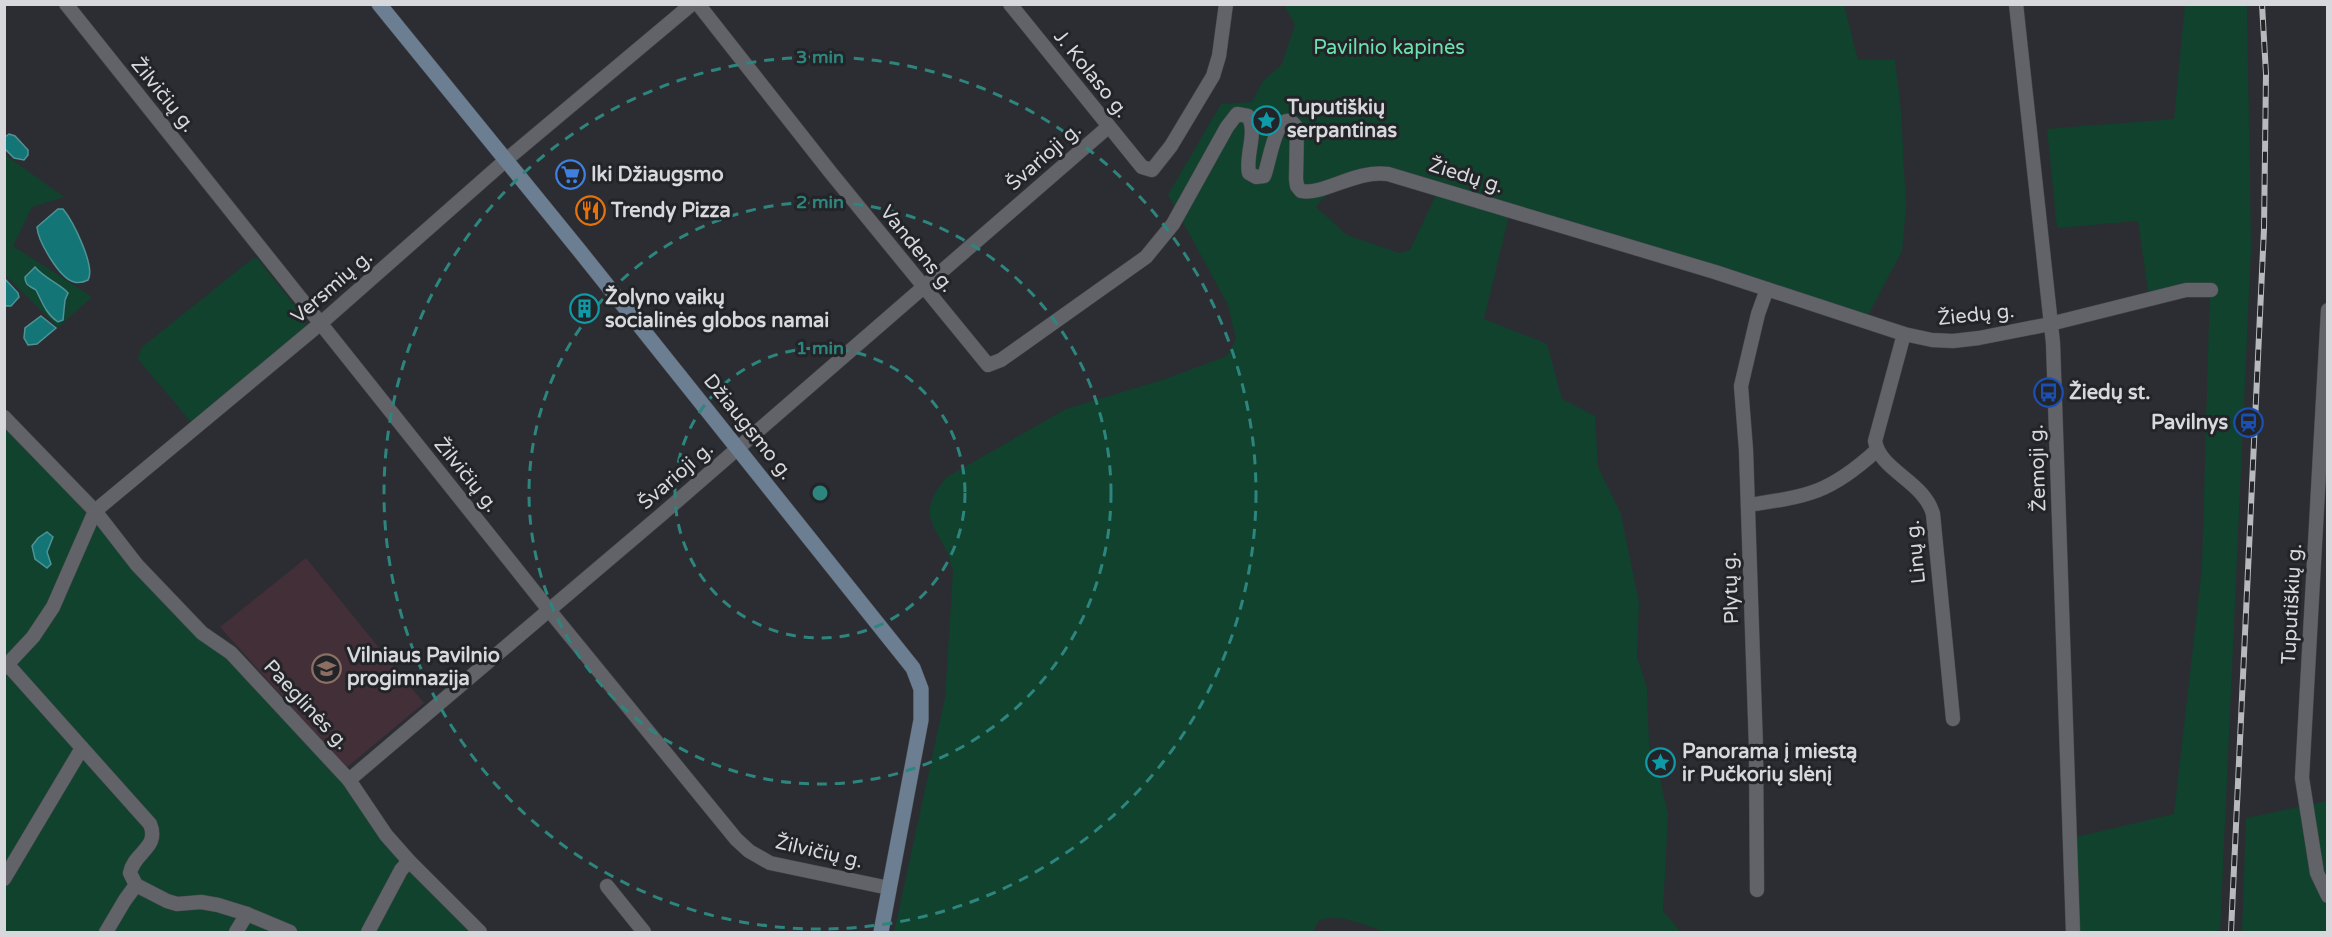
<svg xmlns="http://www.w3.org/2000/svg" width="2332" height="937" font-family="'Varela Round',sans-serif">
<style>
.education{fill:#422f37}
.green{fill:#10422e;fill-rule:evenodd}
.water{fill:#147577;stroke:#4e9395;stroke-width:1.5}
.lines{fill:none;stroke-linecap:round;stroke-linejoin:round}
.street-casing{stroke:#47484c;stroke-width:15}
.secondary-casing{stroke:#47484c;stroke-width:16}
.street{stroke:#616368;stroke-width:14}
.secondary{stroke:#6c7e92;stroke-width:15}
.rail-casing{stroke:#b8b9bd;stroke-width:6}
.rail{stroke:#222428;stroke-width:4;stroke-dasharray:11;stroke-linecap:butt}
.ring{fill:none;stroke:#2d857e;stroke-width:3;stroke-dasharray:10 8}
.labels{text-anchor:middle;dominant-baseline:central;stroke-width:6;stroke-linejoin:round;paint-order:stroke}
.park-label{font-size:20px;fill:#6be3ae;stroke:#222428}
.street-label{font-size:20px;fill:#d7d8db;stroke:#222428}
.poi-label{font-size:20px;font-weight:bold;fill:#d7d8db;stroke:#222428;text-anchor:start}
.centre{fill:#2d857e;stroke:#222428;stroke-width:3}
.ring-label{font-size:18px;text-anchor:middle;font-weight:bold;fill:#2d857e;stroke:#222428;stroke-width:6;stroke-linejoin:round;paint-order:stroke}
</style>
<rect width="100%" height="100%" fill="#2c2d32"/>
<polygon class="education" points="306,558 424,703 346,768 220,627"/>
<g class="green">
<path d="M1284,5H1844L1858,60H1895L1901,111L1906,207L1902,251L1867,317L1772,289L1680,254L1511,207L1484,319L1547,344L1562,399L1595,416L1598,467L1621,514L1639,603L1637,657L1647,688L1649,746L1659,775L1668,814L1663,911L1681,932H1385C1364,925 1341,913 1319,920L1313,932H894L945,698L953,573C946,528 908,522 947,477L1066,409L1162,380L1227,356L1236,339L1228,305L1168,195L1221,104L1252,102L1263,81L1282,64L1295,25ZM1380,178L1436,195L1410,250L1399,253L1347,235L1316,207C1329,187 1358,181 1380,178Z"/>
<polygon points="2185,5 2247,5 2251,248 2220,932 2080,932 2076,837 2174,814 2202,568 2210,284 2148,291 2138,221 2057,228 2047,129 2174,119"/>
<path d="M4,154L64,197L32,207L13,246L92,297L58,327L5,275ZM32,268L68,293L65,300V314H49L40,302L36,290L25,277Z"/>
<polygon points="257,258 307,321 305,328 191,422 138,359 141,348 252,259"/>
<path d="M4,410C166,583 321,762 485,932H5Z"/>
<polygon points="2327,801 2327,932 2242,932 2246,818"/>
</g>
<g class="water">
<polygon points="9,134 15,136 28,150 28,155 24,160 14,158 5,149 5,137"/>
<path d="M58,209H63C73,221 96,267 88,280C84,282 78,283 74,282C59,278 38,241 37,227Z"/>
<path d="M35,267C45,279 62,285 68,293L65,300L63,320L58,322C46,314 42,302 36,290C30,286 25,286 25,277Z"/>
<polygon points="5,279 18,293 19,297 11,306 5,306"/>
<polygon points="41,316 56,328 37,344 28,345 24,338 25,328"/>
<polygon points="47,532 53,537 47,552 51,564 47,568 35,559 32,546 38,538"/>
</g>
<g class="lines">
<defs>
<g id="street">
<polyline points="66,4 549,610 736,839 749,851 770,863 889,888"/>
<path d="M698,4L831,173L988,365L1001,360L1146,257L1173,224L1227,127L1237,114L1248,116C1258,132 1245,155 1249,173L1256,177L1264,176C1269,167 1277,99 1297,128L1296,179L1297,186L1301,191C1322,196 1357,169 1388,174L1715,272L1904,334L1932,340L1953,341L1979,338L2050,324L2186,290H2211"/>
<polyline points="1010,4 1142,167 1152,170 1171,146 1213,76 1219,56 1226,4"/>
<polyline points="2016,4 2053,343 2073,932"/>
<polyline points="2328,310 2302,778 2317,873 2328,896"/>
<path d="M1904,334L1875,441C1880,471 1924,481 1933,514L1953,719"/>
<polyline points="4,417 95,511 321,323 506,160 692,4"/>
<path d="M1748,505C1809,496 1830,493 1877,450"/>
<polyline points="95,511 137,565 202,633 231,653 349,780 386,835 409,861 480,932"/>
<path d="M8,665L150,824C160,848 134,852 130,873L136,885L167,901L177,904L201,902L218,905L247,914L290,932"/>
<polyline points="4,668 33,637 53,607 95,511"/>
<polyline points="349,780 661,515 1108,127"/>
<polyline points="4,879 82,748"/>
<polyline points="607,886 644,932"/>
<polyline points="1757,890 1756,748 1746,450 1741,386 1758,314 1767,289"/>
<polyline points="106,932 125,900 136,885"/>
<polyline points="236,932 247,914"/>
<polyline points="368,932 401,870 409,861"/>
</g>
<polyline id="secondary" points="379,4 579,250 913,668 921,689 921,720 881,932"/>
</defs>
<use href="#street" class="street-casing"/>
<use href="#secondary" class="secondary-casing"/>
<use href="#street" class="street"/>
<use href="#secondary" class="secondary"/>
<defs>
<polyline id="rail" points="2231,932 2264,229 2266,74 2262,4"/>
</defs>
<use href="#rail" class="rail-casing"/>
<use href="#rail" class="rail"/>
</g>
<g class="ring">
<circle cx="820" cy="493" r="145"/>
<circle cx="820" cy="493" r="291"/>
<circle cx="820" cy="493" r="436"/>
</g>
<defs>
<symbol id="sight-ring" viewBox="-11 -11 22 22"><circle r="9.5" fill="#222428" stroke="#0f9aa8" stroke-width="1.5"/><path d="M0-6L1.8-2.2L6-1.7L2.9 1.2L3.7 5.4L0 3.3L-3.7 5.4L-2.9 1.2L-6-1.7L-1.8-2.2Z" fill="#0f9aa8"/></symbol>
<symbol id="supermarket-ring" viewBox="-11 -11 22 22"><circle r="9.5" fill="#222428" stroke="#3f7fe0" stroke-width="1.5"/><path d="M-6-5.5h2.5l.6 2H6L4.5 2H-2.5L-4.4-4H-6ZM-1.5 3.2a1.3 1.3 0 1 0 .1 0ZM3 3.2a1.3 1.3 0 1 0 .1 0Z" fill="#3f7fe0"/></symbol>
<symbol id="restaurant-ring" viewBox="-11 -11 22 22"><circle r="9.5" fill="#222428" stroke="#e8710a" stroke-width="1.5"/><path d="M-5-6h1v4h1v-4h1v4h1v-4h1v5L-1.5 .5V6h-2V.5L-5-1ZM5-6V6H3V1.5H1.5Q1.5-4 5-6Z" fill="#e8710a"/></symbol>
<symbol id="building-ring" viewBox="-11 -11 22 22"><circle r="9.5" fill="#222428" stroke="#0f9aa8" stroke-width="1.5"/><path d="M-4-6H4V6H1V3H-1V6H-4ZM-2.5-4.3h1.7v1.8h-1.7ZM.8-4.3h1.7v1.8H.8ZM-2.5-1h1.7V.8h-1.7ZM.8-1h1.7V.8H.8Z" fill="#0f9aa8"/></symbol>
<symbol id="bus-ring" viewBox="-11 -11 22 22"><circle r="9.5" fill="#222428" stroke="#1a4fb4" stroke-width="1.5"/><path d="M-5-6H5V4H4V6H2V4H-2V6H-4V4H-5ZM-3.5-4V0h7V-4ZM-3.5 1.2v1.5H-2V1.2ZM2 1.2v1.5H3.5V1.2Z" fill="#1a4fb4"/></symbol>
<symbol id="station-ring" viewBox="-11 -11 22 22"><circle r="9.5" fill="#222428" stroke="#1a4fb4" stroke-width="1.5"/><path d="M-3-6H3Q5-6 5-4V2Q5 4 3 4L4.5 6H3L1.5 4h-3L-3 6H-4.5L-3 4Q-5 4-5 2V-4Q-5-6-3-6ZM-3.5-4v3h7v-3ZM-3.5 1v1.5H-2V1ZM2 1v1.5H3.5V1Z" fill="#1a4fb4"/></symbol>
<symbol id="school-ring" viewBox="-11 -11 22 22"><circle r="9.5" fill="#222428" stroke="#8d6e63" stroke-width="1.5"/><path d="M0-5L7-2L0 1L-7-2ZM-4 1L0 2.5L4 1V4Q0 6-4 4Z" fill="#8d6e63"/></symbol>
</defs>
<g fill-rule="evenodd">
<use href="#sight-ring" x="1250" y="104" width="33" height="33"/>
<use href="#supermarket-ring" x="554" y="158" width="33" height="33"/>
<use href="#restaurant-ring" x="574" y="194" width="33" height="33"/>
<use href="#building-ring" x="568" y="292" width="33" height="33"/>
<use href="#bus-ring" x="2032" y="376" width="33" height="33"/>
<use href="#station-ring" x="2232" y="406" width="33" height="33"/>
<use href="#school-ring" x="310" y="652" width="33" height="33"/>
<use href="#sight-ring" x="1644" y="746" width="33" height="33"/>
</g>
<g class="labels">
<g class="park-label">
<text x="1389" y="48">Pavilnio kapinės</text>
</g>
<g class="street-label">
<text transform="translate(1091 74) rotate(51)">J. Kolaso g.</text>
<text transform="translate(163 95) rotate(51)">Žilvičių g.</text>
<text transform="translate(1044 157) rotate(-41)">Švarioji g.</text>
<text transform="translate(1466 176) rotate(17)">Žiedų g.</text>
<text transform="translate(917 249) rotate(51)">Vandens g.</text>
<text transform="translate(332 287) rotate(-41)">Versmių g.</text>
<text transform="translate(1976 315) rotate(-6)">Žiedų g.</text>
<text transform="translate(748 427) rotate(51)">Džiaugsmo g.</text>
<text transform="translate(2038 468) rotate(-92)">Žemoji g.</text>
<text transform="translate(466 475) rotate(51)">Žilvičių g.</text>
<text transform="translate(676 476) rotate(-41)">Švarioji g.</text>
<text transform="translate(1916 552) rotate(-96)">Linų g.</text>
<text transform="translate(1731 588) rotate(-92)">Plytų g.</text>
<text transform="translate(2292 604) rotate(-87)">Tuputiškių g.</text>
<text transform="translate(306 705) rotate(47)">Paeglinės g.</text>
<text transform="translate(819 852) rotate(13)">Žilvičių g.</text>
</g>
<g class="poi-label">
<text x="1287" y="108">Tuputiškių<tspan x="1287" dy="23">serpantinas</tspan></text>
<text x="591" y="175">Iki Džiaugsmo</text>
<text x="611" y="211">Trendy Pizza</text>
<text x="605" y="298">Žolyno vaikų<tspan x="605" dy="23">socialinės globos namai</tspan></text>
<text x="2069" y="393">Žiedų st.</text>
<text x="2228" y="423" text-anchor="end">Pavilnys</text>
<text x="347" y="656">Vilniaus Pavilnio<tspan x="347" dy="23">progimnazija</tspan></text>
<text x="1682" y="752">Panorama į miestą<tspan x="1682" dy="23">ir Pučkorių slėnį</tspan></text>
</g>
</g>
<circle cx="820" cy="493" r="9" class="centre"/>
<g class="ring-label">
<text x="820" y="63">3 min</text>
<text x="820" y="208">2 min</text>
<text x="820" y="354">1 min</text>
</g>
<rect width="2332" height="937" fill="none" stroke="#d7d8db" stroke-width="12"/>
</svg>
